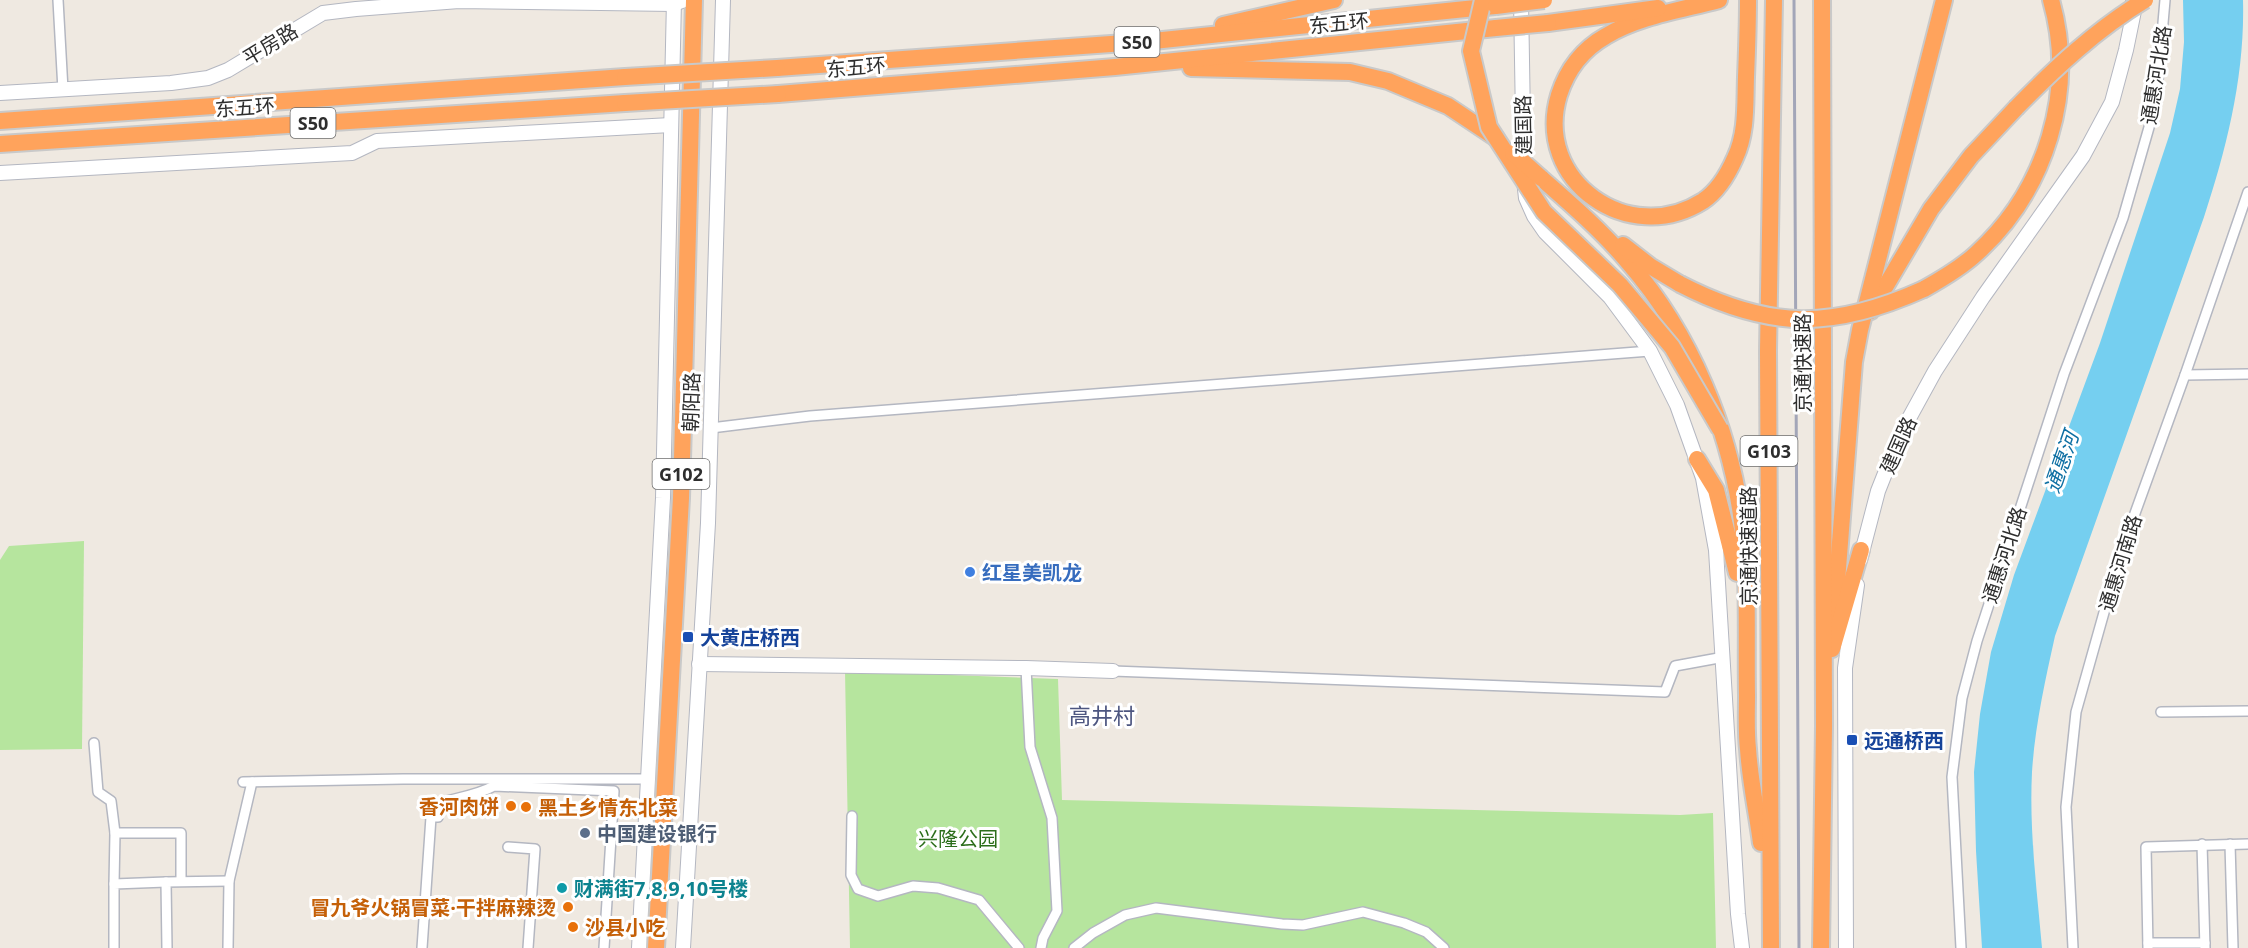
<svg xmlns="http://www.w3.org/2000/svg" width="2248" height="948" font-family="'Open Sans','Noto Sans SC',sans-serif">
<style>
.green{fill:#b6e59e}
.water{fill:#75cff0}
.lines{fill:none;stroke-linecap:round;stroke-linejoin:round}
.street-casing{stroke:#b4b7c1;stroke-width:12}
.secondary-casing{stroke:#b4b7c1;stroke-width:16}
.highway-casing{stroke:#c9c9c9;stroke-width:20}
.street{stroke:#fff;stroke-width:9}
.secondary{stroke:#fff;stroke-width:14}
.highway{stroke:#ffa35c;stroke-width:16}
.rail{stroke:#a3a6b8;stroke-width:3}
.highway-bridge-casing{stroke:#c9c9c9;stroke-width:20;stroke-linecap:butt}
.highway-bridge{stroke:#ffa35c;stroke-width:16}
.shop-dot{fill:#3f7fe0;stroke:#fff;stroke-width:2}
.transit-dot{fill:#1a4fb4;stroke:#fff;stroke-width:2}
.food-dot{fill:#e8710a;stroke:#fff;stroke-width:2}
.service-dot{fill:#5c6f8a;stroke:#fff;stroke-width:2}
.culture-dot{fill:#0f9aa8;stroke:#fff;stroke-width:2}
.labels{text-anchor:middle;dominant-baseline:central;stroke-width:6;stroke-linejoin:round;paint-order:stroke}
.shield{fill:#fff;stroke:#6d6d6d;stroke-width:1.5}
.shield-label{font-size:18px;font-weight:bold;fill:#2e2e2e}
.street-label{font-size:20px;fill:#2e2e2e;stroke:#fff}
.shop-label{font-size:20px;font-weight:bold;fill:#366cbe;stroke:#fff;text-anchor:start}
.transit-label{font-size:20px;font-weight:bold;fill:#164399;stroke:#fff;text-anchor:start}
.food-label{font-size:20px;font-weight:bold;fill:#c56008;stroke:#fff;text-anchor:end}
.service-label{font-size:20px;font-weight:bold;fill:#4e5e75;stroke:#fff;text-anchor:start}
.park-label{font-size:20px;fill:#2c6e1b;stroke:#fff}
.culture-label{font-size:20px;font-weight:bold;fill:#0d838f;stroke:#fff;text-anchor:start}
.water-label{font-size:21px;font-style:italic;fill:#0d6fa3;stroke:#fff}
.quarter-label{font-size:22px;fill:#4d5680;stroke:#fff}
</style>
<rect width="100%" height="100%" fill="#efe9e1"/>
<g class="green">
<polygon points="84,541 82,749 0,750 0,560 9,546"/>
<polygon points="845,671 1058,679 1062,800 1680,815 1713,813 1716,948 850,948"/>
</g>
<path class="water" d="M2183,0H2243C2245,75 2227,147 2204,217L2055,636C2045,681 2035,726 2032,772C2029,831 2037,890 2042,948H1982L1976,851L1974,772L1980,714L1991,652L2014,575L2100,343L2170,133L2180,89L2184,42Z"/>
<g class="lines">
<defs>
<g id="street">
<polyline points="58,0 63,90"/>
<polyline points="2185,375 2248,374"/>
<polyline points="711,428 810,416 1650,351"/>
<polyline points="1026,668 1030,747 1052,818 1057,911 1043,938 1041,948"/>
<polyline points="1113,671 1665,692 1675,666 1724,657"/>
<polyline points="2161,712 2248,711"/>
<polyline points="94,743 98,792 111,801 115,833 114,884"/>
<polyline points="243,782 403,779 648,779"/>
<path d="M435,804C455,798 476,796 494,786L614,791L604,948"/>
<polyline points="852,816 851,875 858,889 878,896 913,886 938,888 979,900 1019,948"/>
<polyline points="115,833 181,833 181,881"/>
<polyline points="2202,844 2205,948"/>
<polyline points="2230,844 2233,948"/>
<polyline points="508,847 535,849 528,948"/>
<polyline points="2148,943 2205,943"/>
<polyline points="114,948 114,884 166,882"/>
<polyline points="167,948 166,882 229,881"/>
<polyline points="228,948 229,881 252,782"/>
<polyline points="422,948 431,817 427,813 428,805 435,804 440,808 438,817 431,817"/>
<polyline points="1074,948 1093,933 1125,915 1156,908 1282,924 1303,925 1363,912 1404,923 1426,932 1444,948"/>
<polyline points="1961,948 1952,777 1962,698 1977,641 2064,374 2123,218 2156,103 2165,0"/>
<polyline points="2073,948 2066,807 2076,712 2121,552 2185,375 2248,192"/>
<polyline points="2148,948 2146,847 2248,844"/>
</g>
<g id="secondary">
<polyline points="1521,0 1524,180 1526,198 1534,216 1545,232 1610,297 1650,351 1677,405 1703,478 1716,550 1738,914 1742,948"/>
<polyline points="0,93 171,83 208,78 228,70 323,13 356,9 459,1 674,4 682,1"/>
<polyline points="0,173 352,153 377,141 671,125"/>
<polyline points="1860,560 1878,491 1901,433 1935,371 1983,297 2083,156 2112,102 2126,50 2134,11 2133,0"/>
<polyline points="699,664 1026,668 1113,671"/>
<polyline points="639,948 663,498 674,0"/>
<polyline points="683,948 708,523 723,0"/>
<polyline points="1846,948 1845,668 1857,585"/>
</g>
<g id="highway">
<path d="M1719,0C1682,10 1639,16 1606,36C1583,49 1567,70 1559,95C1533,181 1629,248 1703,201C1718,191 1728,174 1735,158C1747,133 1745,105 1746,77C1747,52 1748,26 1748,0"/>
<polyline points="1548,23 1658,8"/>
<polyline points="1223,25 1334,0"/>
<polyline points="777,68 1153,41 1495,6"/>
<polyline points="1191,68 1350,72 1388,81 1448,106 1496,138"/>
<polyline points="778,94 1115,67 1496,28"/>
<polyline points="0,121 625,77"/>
<polyline points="0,144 625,103"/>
<path d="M1541,178C1572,205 1603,232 1629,263C1691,334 1730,430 1742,522C1749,579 1746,638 1747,695C1747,713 1746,731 1748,749C1750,781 1757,812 1761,843"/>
<polyline points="1623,245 1650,266 1680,284"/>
<path d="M1924,289C1942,279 1961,268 1977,253C2046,190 2077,91 2051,0"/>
<polyline points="1871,311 1931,209 1971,156 2016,108"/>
<polyline points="1697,459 1716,490 1737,573"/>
<polyline points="1834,620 1854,362 1860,330 1944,0"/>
<polyline points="1832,649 1861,550"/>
<polyline points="656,948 681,498 694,0"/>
<polyline points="1771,948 1768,351 1774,0"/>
<polyline points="1821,948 1824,726 1822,0"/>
</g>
</defs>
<use href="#street" class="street-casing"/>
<use href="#secondary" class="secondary-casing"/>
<use href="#highway" class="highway-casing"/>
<use href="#street" class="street"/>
<use href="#secondary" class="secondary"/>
<use href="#highway" class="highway"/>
<polyline class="rail" points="1794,0 1799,948"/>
<defs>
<g id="highway-bridge">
<polyline points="1483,0 1471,51 1489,127 1544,212 1620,285 1672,347 1720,429"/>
<polyline points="1496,6 1544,0"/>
<polyline points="1496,28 1548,23"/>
<polyline points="625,77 777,68"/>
<polyline points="625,103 778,94"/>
<path d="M2016,108C2055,68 2097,29 2145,0"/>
<polyline points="1513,153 1541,178"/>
<path d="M1680,284C1769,330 1833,330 1924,289"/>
</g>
</defs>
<use href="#highway-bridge" class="highway-bridge-casing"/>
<use href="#highway-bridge" class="highway-bridge"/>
</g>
<circle class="shop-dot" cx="970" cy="572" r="6"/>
<g class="transit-dot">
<rect x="682" y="631" width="12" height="12" rx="3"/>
<rect x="1846" y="734" width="12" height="12" rx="3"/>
</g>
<g class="food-dot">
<circle cx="511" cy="806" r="6"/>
<circle cx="526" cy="807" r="6"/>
<circle cx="568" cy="907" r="6"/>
<circle cx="573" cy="927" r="6"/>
</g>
<circle class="service-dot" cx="585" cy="833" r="6"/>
<circle class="culture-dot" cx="562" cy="888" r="6"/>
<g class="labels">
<g class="shield">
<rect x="1114.5" y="27" width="45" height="30" rx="4.5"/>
<rect x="290.5" y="108" width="45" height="30" rx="4.5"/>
<rect x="1740.5" y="436" width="57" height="30" rx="4.5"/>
<rect x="652.5" y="459" width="57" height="30" rx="4.5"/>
</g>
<g class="shield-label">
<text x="1137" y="42">S50</text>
<text x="313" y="123">S50</text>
<text x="1769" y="451">G103</text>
<text x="681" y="474">G102</text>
</g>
<g class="street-label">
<text transform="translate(1339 23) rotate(-6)">东五环</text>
<text transform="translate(270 44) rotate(-31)">平房路</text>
<text transform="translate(856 67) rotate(-5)">东五环</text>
<text transform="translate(2156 75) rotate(-81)">通惠河北路</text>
<text transform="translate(245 107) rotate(-4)">东五环</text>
<text transform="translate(1523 125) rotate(-91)">建国路</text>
<text transform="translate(1802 363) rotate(-90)">京通快速路</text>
<text transform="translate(691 402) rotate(-88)">朝阳路</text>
<text transform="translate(1898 445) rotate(-66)">建国路</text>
<text transform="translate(1748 546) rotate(-90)">京通快速道路</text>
<text transform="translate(2004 555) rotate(-72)">通惠河北路</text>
<text transform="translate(2120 563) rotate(-73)">通惠河南路</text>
</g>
<g class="shop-label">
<text x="982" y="572">红星美凯龙</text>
</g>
<g class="transit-label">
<text x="700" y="637">大黄庄桥西</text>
<text x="1864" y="740">远通桥西</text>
</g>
<g class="food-label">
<text x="499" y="806">香河肉饼</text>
<text x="538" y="807" text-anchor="start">黑土乡情东北菜</text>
<text x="556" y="907">冒九爷火锅冒菜·干拌麻辣烫</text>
<text x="585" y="927" text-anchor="start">沙县小吃</text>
</g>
<g class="service-label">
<text x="597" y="833">中国建设银行</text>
</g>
<g class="park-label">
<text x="958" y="838">兴隆公园</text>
</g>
<g class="culture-label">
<text x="574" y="888">财满街7,8,9,10号楼</text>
</g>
<g class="water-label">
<text transform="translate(2061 462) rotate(-71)">通惠河</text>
</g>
<g class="quarter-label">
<text x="1102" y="715">高井村</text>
</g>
</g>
</svg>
